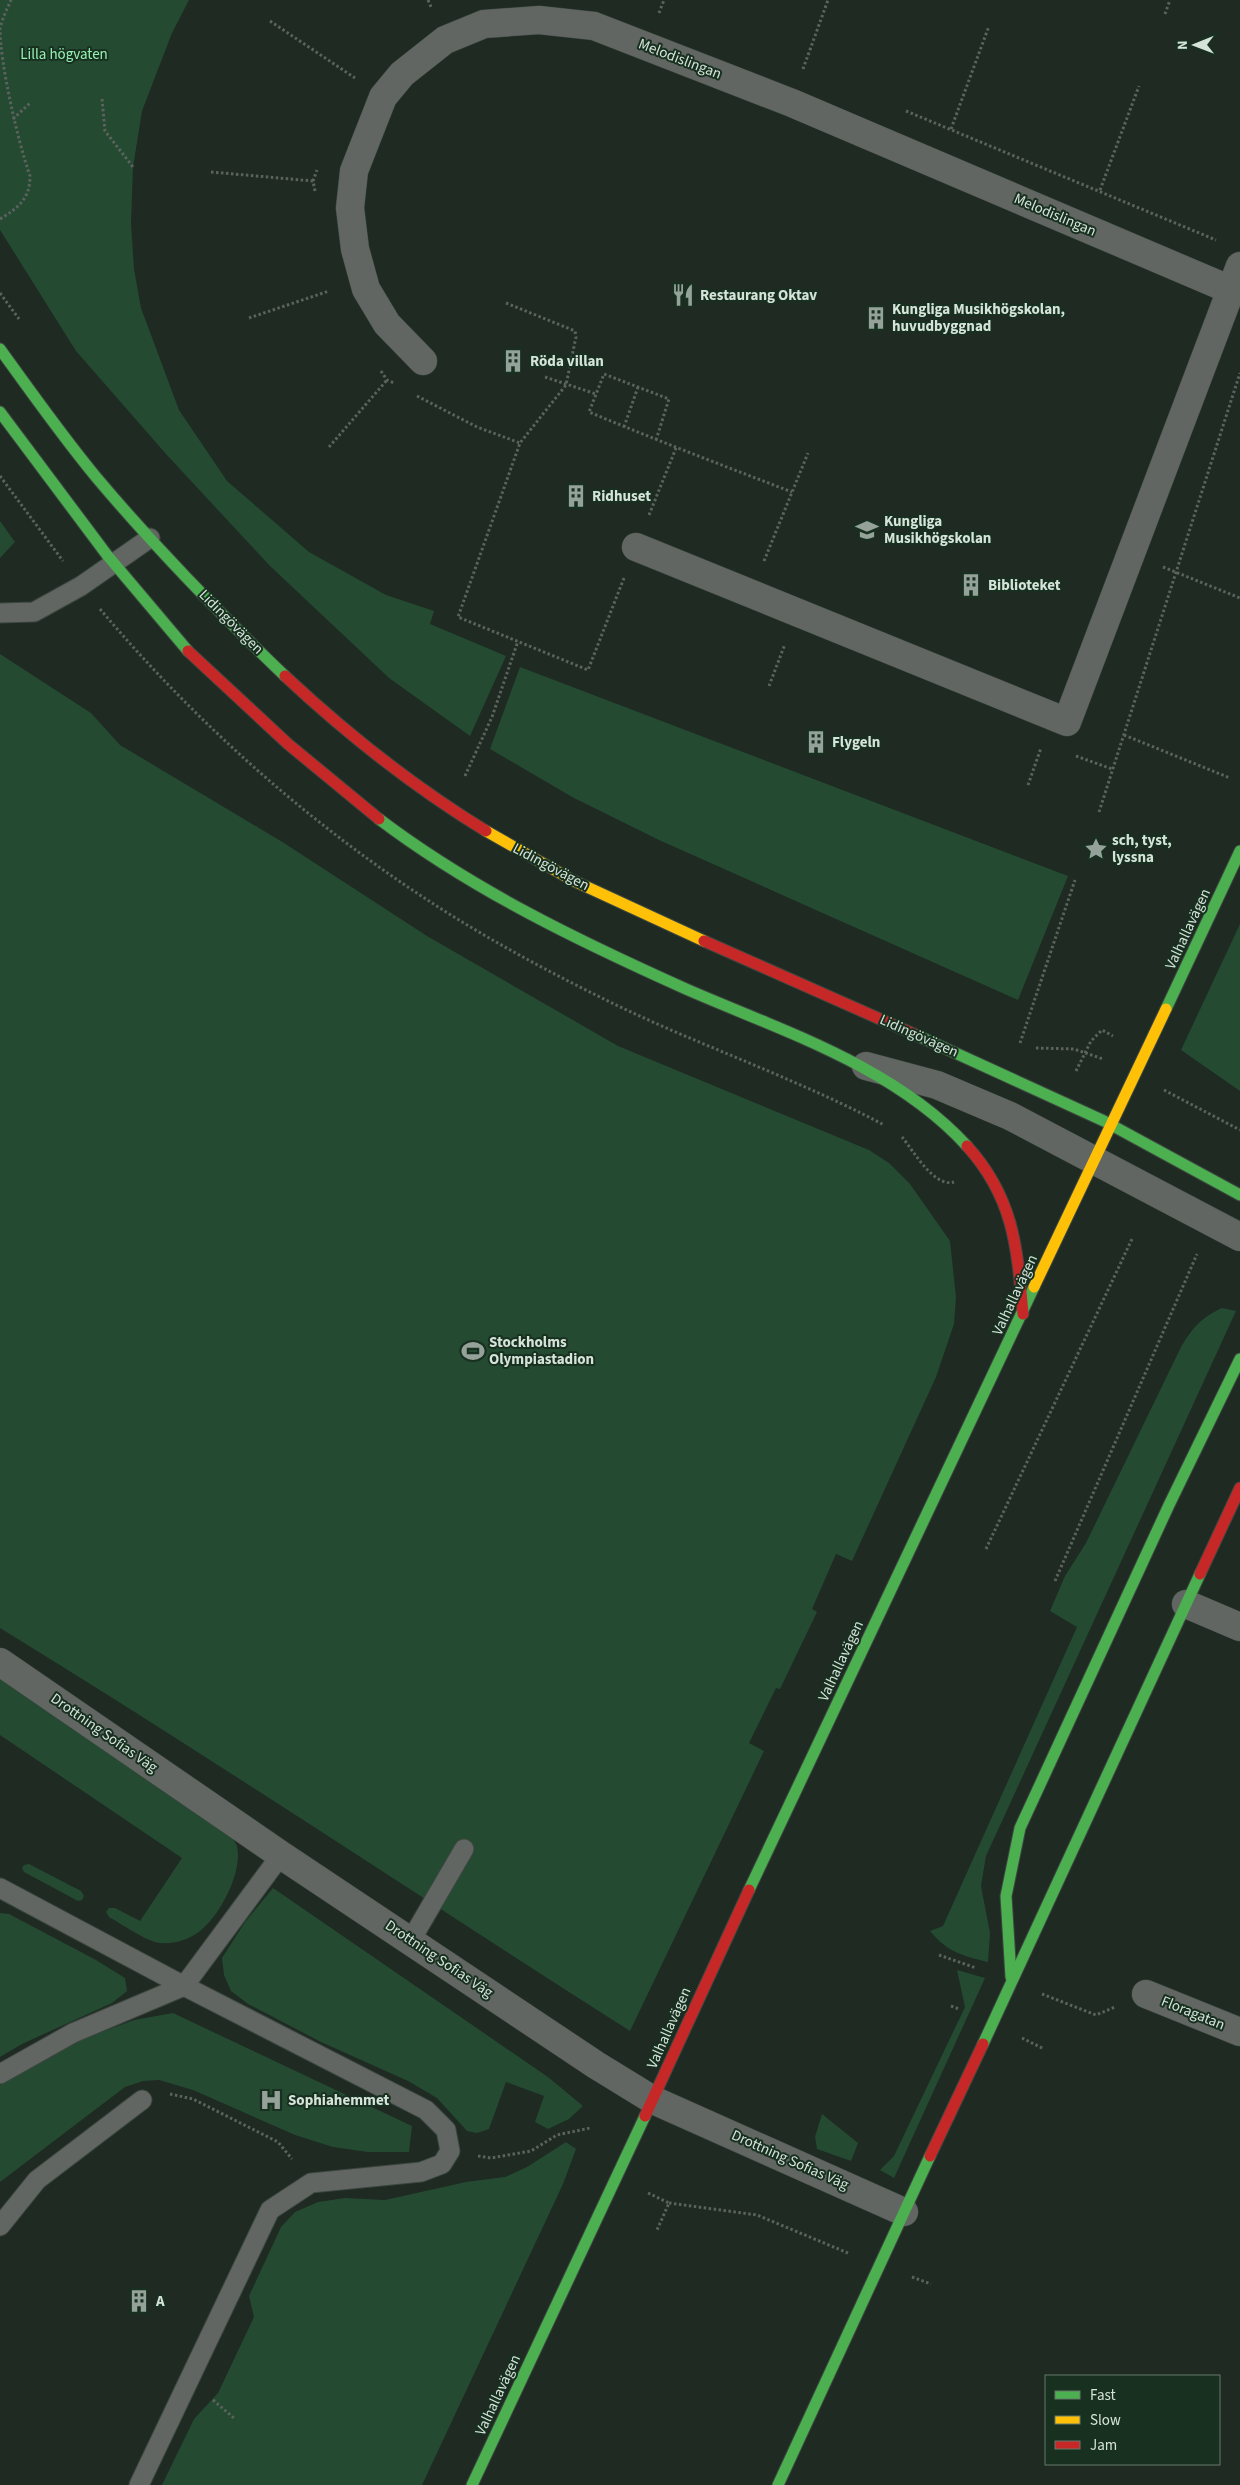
<svg xmlns="http://www.w3.org/2000/svg" width="1240" height="2485" font-family="'Source Sans 3',sans-serif">
<style>
.green{fill:#244a32}
.lines{fill:none;stroke-linecap:round;stroke-linejoin:round}
.lane-casing{stroke:#3c4740;stroke-width:21}
.street-casing{stroke:#3c4740;stroke-width:29}
.fast-casing{stroke:#3c4740;stroke-width:13}
.slow-casing{stroke:#3c4740;stroke-width:13}
.jam-casing{stroke:#3c4740;stroke-width:13}
.path{stroke:#5c625e;stroke-width:3;stroke-dasharray:2.5 2.5;stroke-linecap:butt}
.lane{stroke:#626663;stroke-width:19}
.street{stroke:#626663;stroke-width:28}
.fast{stroke:#4caf50;stroke-width:11}
.slow{stroke:#ffc107;stroke-width:11}
.jam{stroke:#c62828;stroke-width:11}
.labels{text-anchor:middle;dominant-baseline:central;stroke-width:4;stroke-linejoin:round;paint-order:stroke}
.park-label{font-size:15px;fill:#96f0b2;stroke:#183020}
.street-label{font-size:15px;fill:#d5e3d9;stroke:#183020}
.poi-label{font-size:15px;font-weight:bold;fill:#d5e3d9;stroke:#183020;text-anchor:start}
</style>
<rect width="100%" height="100%" fill="#1e2a22"/>
<g class="green">
<polygon points="0,0 189,0 172,33 142,111 133,167 131,223 134,269 141,308 179,410 227,481 309,552 386,595 434,611 430,624 506,656 470,736 389,678 269,565 166,454 76,351 0,230"/>
<polygon points="0,521 15,542 0,558"/>
<path d="M0,654L91,713L120,745L284,843L427,936L618,1046L869,1150L889,1163L910,1184L950,1241L956,1297L954,1324L936,1377L852,1561L836,1554L812,1609L817,1612L780,1689L776,1688L749,1743L764,1751L630,2031C419,1897 212,1758 0,1628Z"/>
<polygon points="520,667 1068,876 1018,1000 659,840 574,798 490,749"/>
<polygon points="1240,924 1240,1091 1181,1050"/>
<path d="M1222,1308L1236,1311L986,1856L981,1886L990,1933L988,1962C963,1956 947,1952 930,1931L943,1926L1077,1627L1050,1611L1065,1576L1086,1543L1181,1347C1193,1327 1201,1318 1222,1308Z"/>
<path d="M0,1677L222,1829C227,1834 235,1840 237,1846C243,1872 220,1915 200,1931C189,1940 174,1944 160,1943C147,1942 122,1924 109,1917L106,1912L109,1908H115L140,1921L182,1858L0,1735Z"/>
<polygon points="29,1864 81,1891 84,1896 82,1900 78,1901 24,1872 22,1868 24,1865"/>
<polygon points="273,1888 548,2077 583,2106 569,2119 548,2129 535,2122 544,2096 506,2082 489,2129 477,2133 467,2131 437,2098 408,2081 321,2042 248,2004 231,1991 224,1975 222,1958 245,1922"/>
<polygon points="0,1913 9,1914 96,1960 125,1978 127,1991 112,2003 22,2044 0,2057"/>
<polygon points="957,1970 985,1978 894,2178 880,2170 894,2156 965,2007"/>
<polygon points="173,2013 412,2126 409,2152 368,2152 333,2147 295,2135 193,2090 159,2080 143,2081 125,2087 0,2182 0,2085 85,2038 134,2020"/>
<polygon points="822,2114 858,2143 851,2161 817,2149 815,2137"/>
<polygon points="566,2142 576,2149 563,2184 422,2485 162,2485 194,2419 218,2393 254,2317 249,2296 281,2227 295,2212 318,2202 345,2198 385,2200 466,2182 505,2177 527,2167"/>
</g>
<g class="lines">
<defs>
<g id="lane">
<polyline points="0,613 34,612 81,586 150,538"/>
<polyline points="0,1888 184,1986 426,2110 446,2130 450,2151 442,2164 421,2172 311,2183 270,2210 139,2485"/>
<polyline points="411,1940 464,1849"/>
<polyline points="0,2074 73,2033 184,1986 281,1855"/>
<polyline points="0,2226 37,2180 142,2100"/>
</g>
<g id="street">
<polyline points="423,361 387,324 366,289 355,249 350,208 354,171 383,97 402,74 445,40 484,24 539,20 594,26 792,103 1231,290"/>
<polyline points="636,547 1067,722 1240,266"/>
<polyline points="866,1066 937,1085 1010,1116 1240,1237"/>
<polyline points="1186,1604 1240,1627"/>
<polyline points="0,1662 281,1855 596,2065 653,2100 904,2212"/>
<polyline points="1146,1994 1240,2032"/>
</g>
<g id="fast">
<path d="M0,349C31,392 62,436 96,477C155,547 219,613 285,676"/>
<polyline points="0,412 107,555 188,651"/>
<path d="M379,819C473,890 579,941 686,989C782,1031 894,1066 967,1146"/>
<polyline points="1166,1009 1240,851"/>
<polyline points="916,1035 1104,1121 1240,1195"/>
<polyline points="749,1890 1034,1287"/>
<polyline points="1011,1977 1006,1896 1020,1828 1169,1505 1240,1359"/>
<polyline points="983,2044 1200,1574"/>
<polyline points="472,2485 645,2116"/>
<polyline points="778,2485 930,2156"/>
</g>
<g id="slow">
<polyline points="486,831 574,881 704,941"/>
<polyline points="1034,1287 1166,1009"/>
</g>
<g id="jam">
<polyline points="188,651 288,744 379,819"/>
<path d="M285,676C347,734 414,787 486,831"/>
<polyline points="704,941 916,1035"/>
<path d="M967,1146C1014,1198 1017,1247 1023,1314"/>
<polyline points="1200,1574 1240,1488"/>
<polyline points="645,2116 749,1890"/>
<polyline points="930,2156 983,2044"/>
</g>
</defs>
<use href="#lane" class="lane-casing"/>
<use href="#street" class="street-casing"/>
<use href="#fast" class="fast-casing"/>
<use href="#slow" class="slow-casing"/>
<use href="#jam" class="jam-casing"/>
<g class="path">
<polyline points="428,0 432,9"/>
<polyline points="659,13 664,0"/>
<polyline points="1165,14 1170,0"/>
<polyline points="270,21 355,78"/>
<polyline points="803,69 828,0"/>
<polyline points="102,99 105,131 133,167"/>
<polyline points="906,111 1216,240"/>
<polyline points="13,119 30,103"/>
<polyline points="951,129 989,26"/>
<polyline points="211,172 313,181"/>
<polyline points="1100,190 1139,86"/>
<polyline points="315,191 313,181 317,170"/>
<path d="M0,219C18,208 30,199 30,176C18,142 0,63 0,29C2,19 7,9 11,0"/>
<polyline points="0,293 19,319"/>
<polyline points="506,303 575,331 576,337 566,385 520,443 458,617 588,670 624,578"/>
<polyline points="249,318 329,291"/>
<polyline points="381,371 387,380 394,383"/>
<polyline points="545,377 596,394"/>
<polyline points="417,396 477,427 520,443"/>
<polyline points="624,427 638,387"/>
<path d="M656,440L669,399L604,374L589,412C656,440 724,466 792,492"/>
<polyline points="329,447 387,380"/>
<polyline points="0,476 63,561"/>
<polyline points="649,515 676,448"/>
<polyline points="764,561 808,453"/>
<polyline points="1163,567 1240,598"/>
<path d="M100,609C202,730 324,837 459,920C508,950 559,977 610,1002C700,1046 796,1078 884,1125"/>
<polyline points="769,686 785,644"/>
<polyline points="1124,735 1230,778"/>
<polyline points="1076,756 1112,769"/>
<polyline points="465,776 492,717 518,641"/>
<polyline points="1028,785 1041,748"/>
<polyline points="1099,812 1240,373"/>
<polyline points="1020,1043 1075,880"/>
<polyline points="1036,1048 1074,1049 1103,1059"/>
<polyline points="1076,1071 1091,1041 1102,1030 1113,1036"/>
<polyline points="1164,1090 1240,1130"/>
<path d="M902,1137C913,1150 934,1188 954,1182"/>
<polyline points="986,1549 1132,1239"/>
<polyline points="1055,1581 1197,1254"/>
<polyline points="939,1955 976,1968"/>
<polyline points="1042,1994 1096,2015 1115,2007"/>
<polyline points="951,2006 959,2009"/>
<polyline points="1022,2038 1044,2049"/>
<polyline points="170,2094 193,2099 278,2142 292,2159"/>
<polyline points="478,2156 491,2158 531,2151 557,2135 590,2128"/>
<polyline points="648,2193 669,2203 657,2230"/>
<polyline points="669,2203 757,2215 848,2253"/>
<polyline points="912,2277 931,2284"/>
<polyline points="213,2400 235,2419"/>
</g>
<use href="#lane" class="lane"/>
<use href="#street" class="street"/>
<use href="#fast" class="fast"/>
<use href="#slow" class="slow"/>
<use href="#jam" class="jam"/>
</g>
<defs>
<symbol id="restaurant-bare" viewBox="-9 -9 18 18"><path d="M-5-6h1v4h1v-4h1v4h1v-4h1v5L-1.5 .5V6h-2V.5L-5-1ZM5-6V6H3V1.5H1.5Q1.5-4 5-6Z" fill="#95a299" stroke="#183020" stroke-width="2.5" paint-order="stroke"/></symbol>
<symbol id="building-bare" viewBox="-9 -9 18 18"><path d="M-4-6H4V6H1V3H-1V6H-4ZM-2.5-4.3h1.7v1.8h-1.7ZM.8-4.3h1.7v1.8H.8ZM-2.5-1h1.7V.8h-1.7ZM.8-1h1.7V.8H.8Z" fill="#95a299" stroke="#183020" stroke-width="2.5" paint-order="stroke"/></symbol>
<symbol id="university-bare" viewBox="-9 -9 18 18"><path d="M0-5L7-2L0 1L-7-2ZM-4 1L0 2.5L4 1V4Q0 6-4 4Z" fill="#95a299" stroke="#183020" stroke-width="2.5" paint-order="stroke"/></symbol>
<symbol id="sight-bare" viewBox="-9 -9 18 18"><path d="M0-6L1.8-2.2L6-1.7L2.9 1.2L3.7 5.4L0 3.3L-3.7 5.4L-2.9 1.2L-6-1.7L-1.8-2.2Z" fill="#95a299" stroke="#183020" stroke-width="2.5" paint-order="stroke"/></symbol>
<symbol id="stadium-bare" viewBox="-9 -9 18 18"><path d="M0-5a6.5 5 0 1 0 0 10a6.5 5 0 1 0 0-10ZM-3.5-1.8h7v3.6h-7Z" fill="#95a299" stroke="#183020" stroke-width="2.5" paint-order="stroke"/></symbol>
<symbol id="hospital-bare" viewBox="-9 -9 18 18"><path d="M-5-5h3v3.5h4V-5h3V5h-3V1.5h-4V5h-3Z" fill="#95a299" stroke="#183020" stroke-width="2.5" paint-order="stroke"/></symbol>
</defs>
<g fill-rule="evenodd">
<use href="#restaurant-bare" x="667" y="279" width="32" height="32"/>
<use href="#building-bare" x="860" y="302" width="32" height="32"/>
<use href="#building-bare" x="497" y="345" width="32" height="32"/>
<use href="#building-bare" x="560" y="480" width="32" height="32"/>
<use href="#university-bare" x="851" y="514" width="32" height="32"/>
<use href="#building-bare" x="955" y="569" width="32" height="32"/>
<use href="#building-bare" x="800" y="726" width="32" height="32"/>
<use href="#sight-bare" x="1080" y="833" width="32" height="32"/>
<use href="#stadium-bare" x="457" y="1335" width="32" height="32"/>
<use href="#hospital-bare" x="255" y="2084" width="32" height="32"/>
<use href="#building-bare" x="123" y="2285" width="32" height="32"/>
</g>
<g class="labels">
<g class="park-label">
<text x="64" y="54">Lilla högvaten</text>
</g>
<g class="street-label">
<text transform="translate(680 59) rotate(21)">Melodislingan</text>
<text transform="translate(1055 215) rotate(23)">Melodislingan</text>
<text transform="translate(231 622) rotate(45)">Lidingövägen</text>
<text transform="translate(551 867) rotate(28)">Lidingövägen</text>
<text transform="translate(1188 929) rotate(-65)">Valhallavägen</text>
<text transform="translate(919 1036) rotate(24)">Lidingövägen</text>
<text transform="translate(1015 1295) rotate(-65)">Valhallavägen</text>
<text transform="translate(841 1661) rotate(-65)">Valhallavägen</text>
<text transform="translate(104 1733) rotate(35)">Drottning Sofias Väg</text>
<text transform="translate(439 1959) rotate(34)">Drottning Sofias Väg</text>
<text transform="translate(1193 2013) rotate(22)">Floragatan</text>
<text transform="translate(669 2028) rotate(-66)">Valhallavägen</text>
<text transform="translate(790 2160) rotate(24)">Drottning Sofias Väg</text>
<text transform="translate(498 2395) rotate(-65)">Valhallavägen</text>
</g>
<g class="poi-label">
<text x="700" y="295">Restaurang Oktav</text>
<text x="892" y="309">Kungliga Musikhögskolan,<tspan x="892" dy="17">huvudbyggnad</tspan></text>
<text x="530" y="361">Röda villan</text>
<text x="592" y="496">Ridhuset</text>
<text x="884" y="521">Kungliga<tspan x="884" dy="17">Musikhögskolan</tspan></text>
<text x="988" y="585">Biblioteket</text>
<text x="832" y="742">Flygeln</text>
<text x="1112" y="840">sch, tyst,<tspan x="1112" dy="17">lyssna</tspan></text>
<text x="489" y="1342">Stockholms<tspan x="489" dy="17">Olympiastadion</tspan></text>
<text x="288" y="2100">Sophiahemmet</text>
<text x="156" y="2301">A</text>
</g>
</g>
<rect x="1045" y="2375" width="175" height="90" fill="#183020" stroke="#64786a"/>
<rect x="1055" y="2391" width="25" height="8" fill="#4caf50" stroke="#64786a"/>
<text x="1090" y="2400" font-size="15" fill="#d5e3d9">Fast</text>
<rect x="1055" y="2416" width="25" height="8" fill="#ffc107" stroke="#64786a"/>
<text x="1090" y="2425" font-size="15" fill="#d5e3d9">Slow</text>
<rect x="1055" y="2441" width="25" height="8" fill="#c62828" stroke="#64786a"/>
<text x="1090" y="2450" font-size="15" fill="#d5e3d9">Jam</text>
<g transform="translate(1195 45) rotate(269)" stroke="#183020" stroke-width="4" paint-order="stroke">
<path d="M0-4L9 19L0 12L-9 19Z" fill="#d5e3d9"/>
<text y="-8" font-size="14" font-weight="bold" text-anchor="middle" fill="#d5e3d9">N</text>
</g>
</svg>
